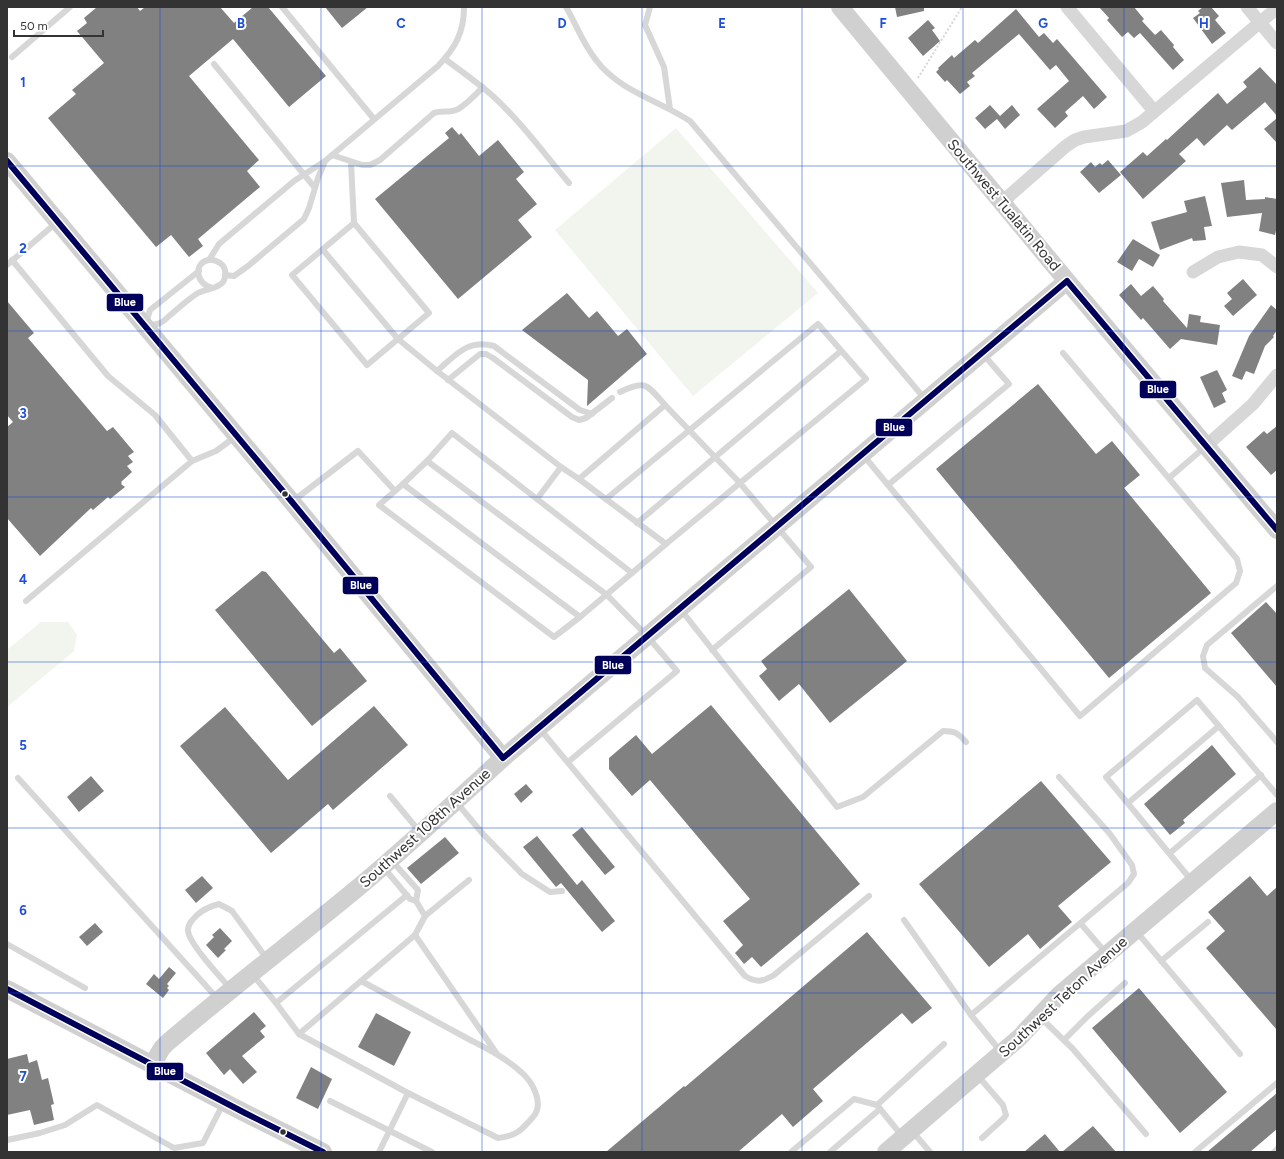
<svg xmlns="http://www.w3.org/2000/svg" width="1284" height="1159" font-family="Figtree,sans-serif">
<style>
.green{fill:#f1f5ed}
.building{fill:#818181}
.lines{fill:none;stroke-linecap:round;stroke-linejoin:round}
.path{stroke:#d6d6d6;stroke-width:2;stroke-dasharray:2 2;stroke-linecap:butt}
.lane{stroke:#d7d7d7;stroke-width:6}
.street{stroke:#d7d7d7;stroke-width:13}
.secondary{stroke:#d0d0d0;stroke-width:18}
.bus-1-casing{stroke:#fff;stroke-width:9}
.bus-1{stroke:#00005a;stroke-width:6}
.grid{fill:none;stroke:#1d4ed8;stroke-width:1;stroke-opacity:0.55}
.bus-dot{fill:#333;stroke:#fff;stroke-width:1.5}
.labels{text-anchor:middle;dominant-baseline:central;stroke-width:4;stroke-linejoin:round;paint-order:stroke}
.street-label{font-size:15px;fill:#333;stroke:#fff}
.grid-label{font-size:13px;text-anchor:middle;font-weight:bold;fill:#1d4ed8;stroke:#fff;stroke-width:4;stroke-linejoin:round;paint-order:stroke}
.line-badge{stroke:#fff;stroke-width:1.5}
.badge-label{font-size:11px;text-anchor:middle;font-weight:bold;fill:#fff}
</style>
<rect width="100%" height="100%" fill="#fff"/>
<g class="green">
<polygon points="676,128 818,293 693,396 555,230"/>
<polygon points="41,622 68,622 77,635 74,651 7,707 7,650"/>
</g>
<g class="building">
<polygon points="97,7 137,7 140,11 145,7 220,7 234,23 253,7 268,7 326,76 289,107 233,39 189,76 259,160 247,171 260,187 198,239 203,246 189,257 171,235 156,247 48,118 76,94 72,90 104,63 77,31 87,23 84,18"/>
<polygon points="325,7 368,7 342,28"/>
<polygon points="895,7 924,7 924,11 897,17"/>
<polygon points="1099,7 1134,7 1144,19 1142,21 1155,35 1161,30 1174,45 1173,47 1184,60 1173,70 1140,33 1134,38 1128,32 1122,37 1107,20 1109,18"/>
<polygon points="1203,7 1211,7 1219,16 1215,20 1226,33 1212,44 1193,18 1200,13 1198,11"/>
<polygon points="1016,9 1039,37 1044,33 1053,43 1057,39 1107,97 1094,109 1083,96 1065,112 1068,116 1055,128 1037,109 1069,81 1056,65 1050,70 1019,34 972,73 975,76 967,82 970,86 960,94 947,80 945,82 936,72 939,69 938,68 952,55 954,58 975,40 978,43"/>
<polygon points="928,20 935,28 932,30 940,41 923,56 908,38"/>
<polygon points="1260,67 1277,85 1277,116 1265,102 1232,130 1227,125 1204,146 1197,138 1179,154 1186,161 1143,199 1120,172 1143,152 1147,156 1166,139 1167,140 1218,93 1227,104 1247,87 1243,82"/>
<polygon points="990,105 1000,116 1012,105 1020,115 1005,129 997,119 985,129 975,118"/>
<polygon points="1277,118 1277,143 1264,129"/>
<polygon points="452,127 459,135 461,133 479,156 498,140 524,172 516,179 537,204 518,220 532,237 458,299 375,199 449,138 445,133"/>
<polygon points="1108,160 1121,175 1099,193 1080,172 1091,162 1095,167 1100,163 1102,165"/>
<polygon points="1244,180 1246,200 1265,199 1265,197 1277,199 1277,226 1275,235 1259,231 1262,213 1227,217 1221,183"/>
<polygon points="1205,196 1212,226 1204,227 1206,240 1193,241 1192,238 1160,250 1151,222 1187,212 1184,201"/>
<polygon points="1133,239 1160,255 1153,267 1139,259 1132,271 1117,262"/>
<polygon points="1243,279 1257,295 1233,316 1224,306 1232,299 1227,293"/>
<polygon points="1131,284 1141,296 1153,286 1164,299 1163,301 1187,328 1189,314 1201,316 1200,322 1220,325 1217,345 1181,339 1170,349 1143,318 1141,320 1119,295"/>
<polygon points="567,293 589,318 597,311 618,336 627,329 647,354 587,406 588,380 522,330"/>
<polygon points="7,301 34,333 28,338 107,431 113,427 134,452 128,456 133,462 127,466 132,472 121,482 122,483 121,484 125,487 110,499 108,497 93,510 91,508 40,556 7,518 7,427 13,422 7,415"/>
<polygon points="1271,305 1277,310 1277,330 1273,336 1274,337 1265,346 1254,374 1246,371 1242,380 1232,376 1249,336"/>
<polygon points="1217,370 1227,390 1222,393 1226,402 1214,408 1200,377"/>
<polygon points="1038,384 1096,454 1112,441 1140,475 1124,488 1211,593 1109,678 936,469"/>
<polygon points="1277,426 1277,470 1271,475 1246,447 1264,431 1267,434"/>
<polygon points="262,571 266,572 334,653 340,648 367,681 312,726 215,610"/>
<polygon points="849,589 907,661 830,723 799,684 779,701 759,676 767,669 761,661"/>
<polygon points="1266,602 1277,614 1277,687 1231,633"/>
<polygon points="711,705 860,884 761,967 752,957 744,964 735,953 743,945 723,921 750,899 650,780 632,796 609,769 609,758 636,735 652,754"/>
<polygon points="374,706 408,745 333,810 328,804 271,853 180,746 225,707 288,780"/>
<polygon points="1212,745 1236,774 1183,820 1185,823 1170,835 1144,804"/>
<polygon points="91,776 104,791 79,812 67,797"/>
<polygon points="1041,781 1111,862 1058,906 1072,922 1040,949 1028,934 989,967 919,884"/>
<polygon points="526,784 533,792 521,803 514,794"/>
<polygon points="582,827 615,867 605,875 572,835"/>
<polygon points="537,836 577,885 582,880 615,921 602,932 561,883 556,887 523,847"/>
<polygon points="445,837 459,853 421,884 407,868"/>
<polygon points="202,876 213,888 196,903 185,890"/>
<polygon points="1250,876 1267,896 1277,887 1277,1030 1206,948 1225,931 1208,912"/>
<polygon points="95,923 103,932 87,946 79,937"/>
<polygon points="220,928 232,941 224,949 226,950 218,958 206,945 214,937 212,935"/>
<polygon points="867,932 932,1008 912,1024 902,1013 813,1089 823,1101 793,1127 782,1114 738,1152 606,1152 684,1086 685,1087"/>
<polygon points="169,967 176,973 167,984 169,986 167,988 169,990 163,998 146,984 154,974 159,979"/>
<polygon points="1139,988 1227,1092 1180,1133 1092,1028"/>
<polygon points="254,1012 266,1026 260,1031 265,1037 242,1056 257,1072 243,1084 230,1069 224,1075 206,1053"/>
<polygon points="376,1013 411,1032 394,1066 358,1047"/>
<polygon points="27,1054 29,1063 37,1060 42,1080 48,1078 54,1104 51,1105 54,1120 34,1125 30,1110 7,1115 7,1059"/>
<polygon points="311,1067 332,1079 318,1109 296,1098"/>
<polygon points="1277,1093 1277,1129 1250,1152 1207,1152"/>
<polygon points="1093,1126 1116,1152 1062,1152"/>
<polygon points="1045,1134 1060,1152 1024,1152"/>
</g>
<g class="lines">
<polyline class="path" points="918,78 962,7"/>
<g class="lane">
<polyline points="282,7 374,119"/>
<path d="M566,7C576,24 583,44 596,60C619,91 660,101 690,121L925,399"/>
<polyline points="650,7 645,25 664,67 670,109"/>
<polyline points="12,57 70,7"/>
<path d="M445,59C462,72 480,84 496,99C523,124 545,155 569,183"/>
<polyline points="214,64 315,188"/>
<path d="M332,155L362,165H370L380,160L434,113C442,110 449,113 456,110C464,107 476,94 483,87"/>
<polyline points="351,162 354,223 429,313 367,365 292,275 354,223"/>
<path d="M323,250L398,339L437,371L561,467L579,479L665,405C647,385 646,379 620,392"/>
<polyline points="12,260 108,376 155,415 192,461 216,451 235,437"/>
<path d="M209,260L219,244L294,181L325,161L438,66C455,48 464,33 464,7"/>
<polyline points="7,265 56,223"/>
<path d="M199,271L150,310L145,326C149,325 156,325 160,323C163,322 167,318 169,316C179,308 188,299 198,293C205,289 218,289 223,282C227,276 226,267 220,263C217,261 212,259 208,260C193,264 196,284 212,288"/>
<polyline points="225,275 234,276 248,266 304,219 309,208 318,178 325,161"/>
<path d="M437,371C456,355 467,339 494,346L580,410L592,414"/>
<polyline points="448,380 480,354 486,354 493,358 572,417 579,420 586,418 612,398"/>
<polyline points="665,405 739,482 811,567 712,650"/>
<polyline points="864,456 888,485 1009,384 983,354"/>
<polyline points="427,461 607,595 647,636 677,671 568,762"/>
<polyline points="1169,478 1205,447"/>
<polyline points="579,479 666,544 632,573"/>
<polyline points="403,484 427,461 452,433 537,499"/>
<polyline points="888,485 1080,716 1236,583 1240,571 1237,559 1063,353"/>
<polyline points="395,491 403,484 580,617 632,573 537,499 561,467"/>
<polyline points="606,499 818,324 866,379 666,544"/>
<polyline points="293,501 358,451 395,491 379,505 554,637 580,617"/>
<polyline points="637,523 841,351"/>
<polyline points="1277,586 1207,645 1203,656 1205,668 1238,697 1277,742"/>
<polyline points="26,601 192,461"/>
<path d="M681,610L837,807L863,797L943,731C955,731 958,733 966,742"/>
<path d="M540,729L745,976C757,983 762,982 774,975L869,896"/>
<polyline points="18,778 217,998"/>
<polyline points="390,796 420,832"/>
<polyline points="457,803 483,834 522,874 550,892 562,891"/>
<polyline points="1128,803 1219,726"/>
<polyline points="1170,853 1261,775"/>
<polyline points="392,861 418,890 416,901"/>
<polyline points="1192,881 1106,777 1197,700 1277,795"/>
<polyline points="425,916 469,880"/>
<polyline points="904,920 971,1015 1001,1052"/>
<polyline points="1081,924 1106,953"/>
<polyline points="1136,931 1240,1054"/>
<polyline points="415,935 497,1054"/>
<polyline points="7,944 85,988"/>
<polyline points="1161,961 1208,922"/>
<polyline points="253,975 276,1003"/>
<path d="M361,981C395,999 428,1017 461,1035C481,1046 504,1056 521,1072C532,1081 545,1104 533,1117C521,1131 516,1136 498,1138L408,1093L299,1034Z"/>
<polyline points="361,981 415,935 425,916 416,901 410,899 384,868"/>
<path d="M231,989C221,978 189,944 188,931C187,925 193,919 197,915C204,909 211,906 219,904L232,911L267,959"/>
<polyline points="971,1015 1128,883 1134,874 1132,865 1110,834 1059,777"/>
<polyline points="1040,1017 1073,1049 1146,1134"/>
<polyline points="299,1034 276,1003 407,895"/>
<polyline points="1064,1040 1088,1016 1125,983"/>
<polyline points="978,1076 1003,1105 1006,1115 1004,1118 982,1138"/>
<polyline points="330,1101 432,1152"/>
<polyline points="877,1105 944,1044"/>
<polyline points="913,1132 930,1152"/>
<polyline points="7,1140 40,1133 65,1125 97,1105 174,1148 203,1143 223,1104"/>
<polyline points="379,1152 408,1093"/>
<polyline points="791,1152 854,1099 877,1105 902,1136"/>
<polyline points="830,1152 880,1109"/>
<polyline points="1195,1152 1277,1083"/>
<polyline points="1274,1152 1277,1149"/>
</g>
<g class="street">
<polyline points="1067,7 1154,111"/>
<polyline points="1247,7 1277,43"/>
<polyline points="1002,202 1066,146 1075,140 1084,137 1126,131 1142,122 1277,8"/>
<polyline points="1193,272 1218,257 1239,252 1262,255 1277,267"/>
<polyline points="1206,446 1253,404 1277,375"/>
</g>
<g class="secondary">
<polyline points="840,7 1067,281 1277,530"/>
<polyline points="7,161 292,502 503,758"/>
<polyline points="7,989 245,1113 323,1152"/>
<path d="M152,1065L162,1048L167,1043C230,989 296,939 360,886C409,845 456,801 503,758L1067,281"/>
<polyline points="886,1152 1020,1037 1059,995 1079,978 1277,811"/>
</g>
<defs>
<g id="bus-1">
<polyline points="7,161 292,502 503,758 1067,281 1277,530"/>
<polyline points="7,989 245,1113 323,1152"/>
</g>
</defs>
<use href="#bus-1" class="bus-1-casing"/>
<use href="#bus-1" class="bus-1"/>
</g>
<path class="grid" d="M160,7V1152M321,7V1152M482,7V1152M642,7V1152M802,7V1152M963,7V1152M1124,7V1152M7,166H1277M7,331H1277M7,497H1277M7,662H1277M7,828H1277M7,993H1277"/>
<g class="bus-dot">
<circle cx="285" cy="494" r="3.5"/>
<circle cx="283" cy="1132" r="3.5"/>
</g>
<g class="labels">
<g class="street-label">
<text transform="translate(1004 205) rotate(50)">Southwest Tualatin Road</text>
<text transform="translate(425 828) rotate(-42)">Southwest 108th Avenue</text>
<text transform="translate(1063 997) rotate(-43)">Southwest Teton Avenue</text>
</g>
</g>
<g class="grid-label">
<text x="241" y="28">B</text>
<text x="401" y="28">C</text>
<text x="562" y="28">D</text>
<text x="722" y="28">E</text>
<text x="883" y="28">F</text>
<text x="1043" y="28">G</text>
<text x="1204" y="28">H</text>
<text x="23" y="87">1</text>
<text x="23" y="253">2</text>
<text x="23" y="418">3</text>
<text x="23" y="584">4</text>
<text x="23" y="750">5</text>
<text x="23" y="915">6</text>
<text x="23" y="1081">7</text>
</g>
<g class="line-badge">
<rect x="106" y="293" width="38" height="19" rx="4" fill="#00005a"/>
<rect x="1139" y="380" width="38" height="19" rx="4" fill="#00005a"/>
<rect x="875" y="418" width="38" height="19" rx="4" fill="#00005a"/>
<rect x="342" y="576" width="37" height="19" rx="4" fill="#00005a"/>
<rect x="594" y="655" width="38" height="20" rx="4" fill="#00005a"/>
<rect x="146" y="1062" width="38" height="19" rx="4" fill="#00005a"/>
</g>
<g class="badge-label">
<text x="125" y="306">Blue</text>
<text x="1158" y="393">Blue</text>
<text x="894" y="431">Blue</text>
<text x="361" y="589">Blue</text>
<text x="613" y="669">Blue</text>
<text x="165" y="1075">Blue</text>
</g>
<rect width="1284" height="1159" fill="none" stroke="#333333" stroke-width="16"/>
<path d="M14 30v6h89v-6" fill="none" stroke="#333333" stroke-width="2"/>
<text x="20" y="30" font-size="12" fill="#333333" stroke="#ffffff" stroke-width="3" paint-order="stroke">50 m</text>
</svg>
